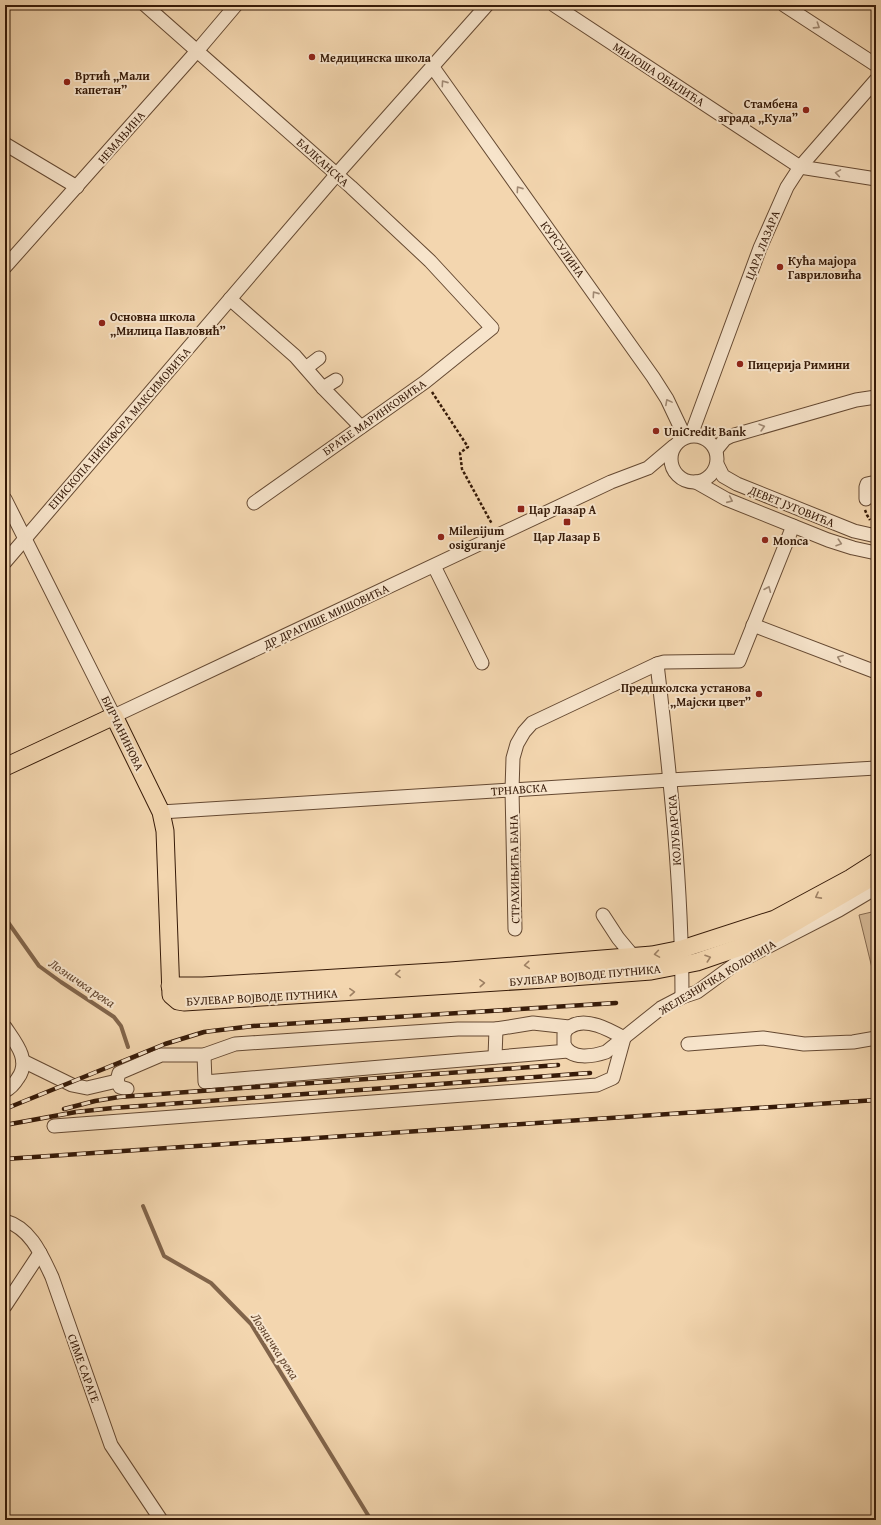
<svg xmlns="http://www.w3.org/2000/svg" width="881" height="1525" font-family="'Gentium Book Plus',serif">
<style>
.green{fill:#d3b693;stroke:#84684e}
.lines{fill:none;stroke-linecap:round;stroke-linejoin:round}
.stream{stroke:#81644a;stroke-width:4}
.minor-casing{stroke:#654932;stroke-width:15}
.major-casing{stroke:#361a08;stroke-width:19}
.path{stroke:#361a08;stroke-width:2.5;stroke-dasharray:3 2;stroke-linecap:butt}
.minor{stroke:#f7e4cb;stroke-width:13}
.major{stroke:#f3d6af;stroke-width:17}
.rail-casing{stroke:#361a08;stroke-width:4.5}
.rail{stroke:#f7e4cb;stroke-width:3;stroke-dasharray:9;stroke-linecap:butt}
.oneway{stroke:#a08973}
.oneway2{stroke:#9e8164}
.poi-dot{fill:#8f2418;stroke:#f7e4cb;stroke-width:1.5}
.labels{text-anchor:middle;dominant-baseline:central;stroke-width:4;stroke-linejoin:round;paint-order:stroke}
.poi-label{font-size:12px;font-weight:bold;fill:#361a08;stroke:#f7e4cb;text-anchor:start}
.street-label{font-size:12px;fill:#361a08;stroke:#f7e4cb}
.water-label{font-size:13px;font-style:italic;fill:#62452e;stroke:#f7e4cb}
</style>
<rect width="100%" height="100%" fill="#f3d6af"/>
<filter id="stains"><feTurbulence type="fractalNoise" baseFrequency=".005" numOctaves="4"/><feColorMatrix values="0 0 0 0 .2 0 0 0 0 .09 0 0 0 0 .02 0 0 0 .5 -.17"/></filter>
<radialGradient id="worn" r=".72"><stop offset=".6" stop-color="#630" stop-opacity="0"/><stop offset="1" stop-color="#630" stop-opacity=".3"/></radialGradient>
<polygon class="green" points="876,911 876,967 872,968 859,915"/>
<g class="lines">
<g class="stream">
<polyline points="5,918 39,966 61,982 114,1017 121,1026 128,1047"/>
<polyline points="143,1206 164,1256 211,1283 251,1324 371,1520"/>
</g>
<defs>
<g id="minor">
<polyline points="145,5 351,187 430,261 492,328 425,382 254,503"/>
<polyline points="554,5 800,167 876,179"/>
<polyline points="784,5 876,65"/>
<polyline points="432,66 653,377 667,399 685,437"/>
<polyline points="5,144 77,187"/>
<polyline points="5,267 197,51 236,5"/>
<polyline points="230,299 295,356 323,388"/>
<polyline points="306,368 319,358"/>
<polyline points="336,380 323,388 361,427"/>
<polyline points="691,435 760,248 787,187 800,167 876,80"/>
<circle cx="694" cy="459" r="23"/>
<polyline points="716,450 725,439 731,436 856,400 876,397"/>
<polyline points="717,464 723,476 737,484 854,531 876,536"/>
<polyline points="696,482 726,499 828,540 853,548 876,553"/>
<polyline points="5,499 114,716 611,482 648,468 674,446"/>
<polyline points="866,499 866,487 867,484 876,482"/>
<polyline points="5,562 337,174 487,5"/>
<polyline points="434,566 482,663"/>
<polyline points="753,625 876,672"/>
<path d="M657,664C670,774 682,885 682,997"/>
<polyline points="161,812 670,780 876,768"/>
<polyline points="603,915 618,938 633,956"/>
<polyline points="515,929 512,790 513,758 517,744 524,732 532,723 657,664 664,662 739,661 793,526"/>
<path d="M5,1027C15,1042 31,1060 18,1078C15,1083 11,1088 5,1091"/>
<path d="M624,1038C610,1030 585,1016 570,1027C567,1028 565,1032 564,1034C564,1037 564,1041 564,1044C570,1061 594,1056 606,1052L661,1008L682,997L697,992L738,962L839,910L876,888"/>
<polyline points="688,1044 763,1038 804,1044 853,1042 876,1038"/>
<polyline points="204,1055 205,1082 568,1051"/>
<polyline points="495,1057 496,1029"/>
<polyline points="23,1061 72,1085 87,1088 117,1081"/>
<polyline points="127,1089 120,1087 117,1081 119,1073 161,1055 204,1055 235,1044 458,1029 496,1029 533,1023 569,1027"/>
<polyline points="54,1126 597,1085 613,1078 624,1038"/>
<path d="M5,1221C31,1228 42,1256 52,1277L111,1445L161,1520"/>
<polyline points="5,1306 40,1253"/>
</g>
<g id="major">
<polyline points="5,767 114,716 161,812 165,831 171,995 178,1001 184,1002 545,979 651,971 682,965 697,962 770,937 876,875"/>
<polyline points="170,986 203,986 450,971 652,955 682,949 775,919 851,878 876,862"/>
</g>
</defs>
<use href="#minor" class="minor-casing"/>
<use href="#major" class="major-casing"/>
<g class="path">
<polyline points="432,392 468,447 460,453 462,469 492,524"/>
<polyline points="865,510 867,515 870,520"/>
</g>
<use href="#minor" class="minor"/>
<use href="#major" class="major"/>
<defs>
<g id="rail">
<polyline points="5,1109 165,1044 204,1032 253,1026 616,1003"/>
<polyline points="64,1109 95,1101 119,1097 558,1065"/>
<polyline points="5,1125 76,1112 113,1108 590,1073"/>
<polyline points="5,1159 876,1100"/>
</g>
</defs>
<use href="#rail" class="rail-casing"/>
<use href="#rail" class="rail"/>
</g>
<defs><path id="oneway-chevron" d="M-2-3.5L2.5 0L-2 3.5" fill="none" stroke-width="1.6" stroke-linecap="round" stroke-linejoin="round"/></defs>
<g class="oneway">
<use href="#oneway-chevron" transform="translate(817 26) rotate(33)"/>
<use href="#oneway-chevron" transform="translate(444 83) rotate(-125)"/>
<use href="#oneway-chevron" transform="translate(838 173) rotate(-171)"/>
<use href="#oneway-chevron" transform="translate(519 189) rotate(-125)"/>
<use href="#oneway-chevron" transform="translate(595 294) rotate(-125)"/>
<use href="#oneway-chevron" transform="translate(668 402) rotate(-118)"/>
<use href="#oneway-chevron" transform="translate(762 427) rotate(-16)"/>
<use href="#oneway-chevron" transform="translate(730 500) rotate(24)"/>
<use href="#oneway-chevron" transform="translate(839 543) rotate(18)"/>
<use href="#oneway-chevron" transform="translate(768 589) rotate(-67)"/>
<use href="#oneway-chevron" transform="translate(840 658) rotate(-159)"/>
</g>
<g class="oneway2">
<use href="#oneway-chevron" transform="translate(818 896) rotate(152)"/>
<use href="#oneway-chevron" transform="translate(657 954) rotate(171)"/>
<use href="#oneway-chevron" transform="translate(708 958) rotate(-19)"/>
<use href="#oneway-chevron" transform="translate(527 965) rotate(175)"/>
<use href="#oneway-chevron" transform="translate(398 974) rotate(177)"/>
<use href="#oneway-chevron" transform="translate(482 983) rotate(-4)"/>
<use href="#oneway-chevron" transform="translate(352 992) rotate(-4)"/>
</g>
<g class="poi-dot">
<circle cx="312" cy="57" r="4"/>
<circle cx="67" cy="82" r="4"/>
<circle cx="806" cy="110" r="4"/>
<circle cx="780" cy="267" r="4"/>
<circle cx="102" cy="323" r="4"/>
<circle cx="740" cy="364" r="4"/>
<circle cx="656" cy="431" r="4"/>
<rect x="517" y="505" width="8" height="8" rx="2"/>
<rect x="563" y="518" width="8" height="8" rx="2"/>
<circle cx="441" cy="537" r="4"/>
<circle cx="765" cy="540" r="4"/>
<circle cx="759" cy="694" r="4"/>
</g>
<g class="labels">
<g class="poi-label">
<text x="320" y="57">Медицинска школа</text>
<text x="75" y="75">Вртић „Мали<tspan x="75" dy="14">капетан”</tspan></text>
<text x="798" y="103" text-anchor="end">Стамбена<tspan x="798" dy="14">зграда „Кула”</tspan></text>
<text x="788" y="260">Кућа мајора<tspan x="788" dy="14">Гавриловића</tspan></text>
<text x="110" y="316">Основна школа<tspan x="110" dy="14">„Милица Павловић”</tspan></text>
<text x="748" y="364">Пицерија Римини</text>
<text x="664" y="431">UniCredit Bank</text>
<text x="529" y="509">Цар Лазар А</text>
<text x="449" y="530">Milenijum<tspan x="449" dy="14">osiguranje</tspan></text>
<text x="567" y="536" text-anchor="middle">Цар Лазар Б</text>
<text x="773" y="540">Monca</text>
<text x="751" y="687" text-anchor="end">Предшколска установа<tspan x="751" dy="14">„Мајски цвет”</tspan></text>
</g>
<g class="street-label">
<text transform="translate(659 74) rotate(33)">МИЛОША ОБИЛИЋА</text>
<text transform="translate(121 137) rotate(-49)">НЕМАЊИНА</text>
<text transform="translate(323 162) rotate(42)">БАЛКАНСКА</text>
<text transform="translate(762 245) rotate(-68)">ЦАРА ЛАЗАРА</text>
<text transform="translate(563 249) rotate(54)">КУРСУЛИНА</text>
<text transform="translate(374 417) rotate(-35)">БРАЋЕ МАРИНКОВИЋА</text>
<text transform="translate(119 428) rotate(-49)">ЕПИСКОПА НИКИФОРА МАКСИМОВИЋА</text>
<text transform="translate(792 506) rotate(22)">ДЕВЕТ ЈУГОВИЋА</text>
<text transform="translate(326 616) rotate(-25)">ДР ДРАГИШЕ МИШОВИЋА</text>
<text transform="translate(123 733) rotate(64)">БИРЧАНИНОВА</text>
<text transform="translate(519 789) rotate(-4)">ТРНАВСКА</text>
<text transform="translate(674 830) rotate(-94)">КОЛУБАРСКА</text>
<text transform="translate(514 869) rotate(-91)">СТРАХИЊИЋА БАНА</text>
<text transform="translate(585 975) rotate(-5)">БУЛЕВАР ВОЈВОДЕ ПУТНИКА</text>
<text transform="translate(717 977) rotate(-31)">ЖЕЛЕЗНИЧКА КОЛОНИЈА</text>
<text transform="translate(262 997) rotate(-3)">БУЛЕВАР ВОЈВОДЕ ПУТНИКА</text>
<text transform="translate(84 1368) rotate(70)">СИМЕ САРАГЕ</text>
</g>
<g class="water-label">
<text transform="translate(82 983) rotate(34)">Лозничка река</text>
<text transform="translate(275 1346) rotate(57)">Лозничка река</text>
</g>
</g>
<rect width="881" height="1525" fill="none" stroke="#f3d6af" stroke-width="20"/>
<rect x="6" y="6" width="869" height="1513" fill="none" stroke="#361a08" stroke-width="2"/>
<rect x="10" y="10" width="861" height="1505" fill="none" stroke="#361a08"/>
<rect width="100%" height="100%" filter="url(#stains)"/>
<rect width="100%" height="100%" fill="url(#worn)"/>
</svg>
